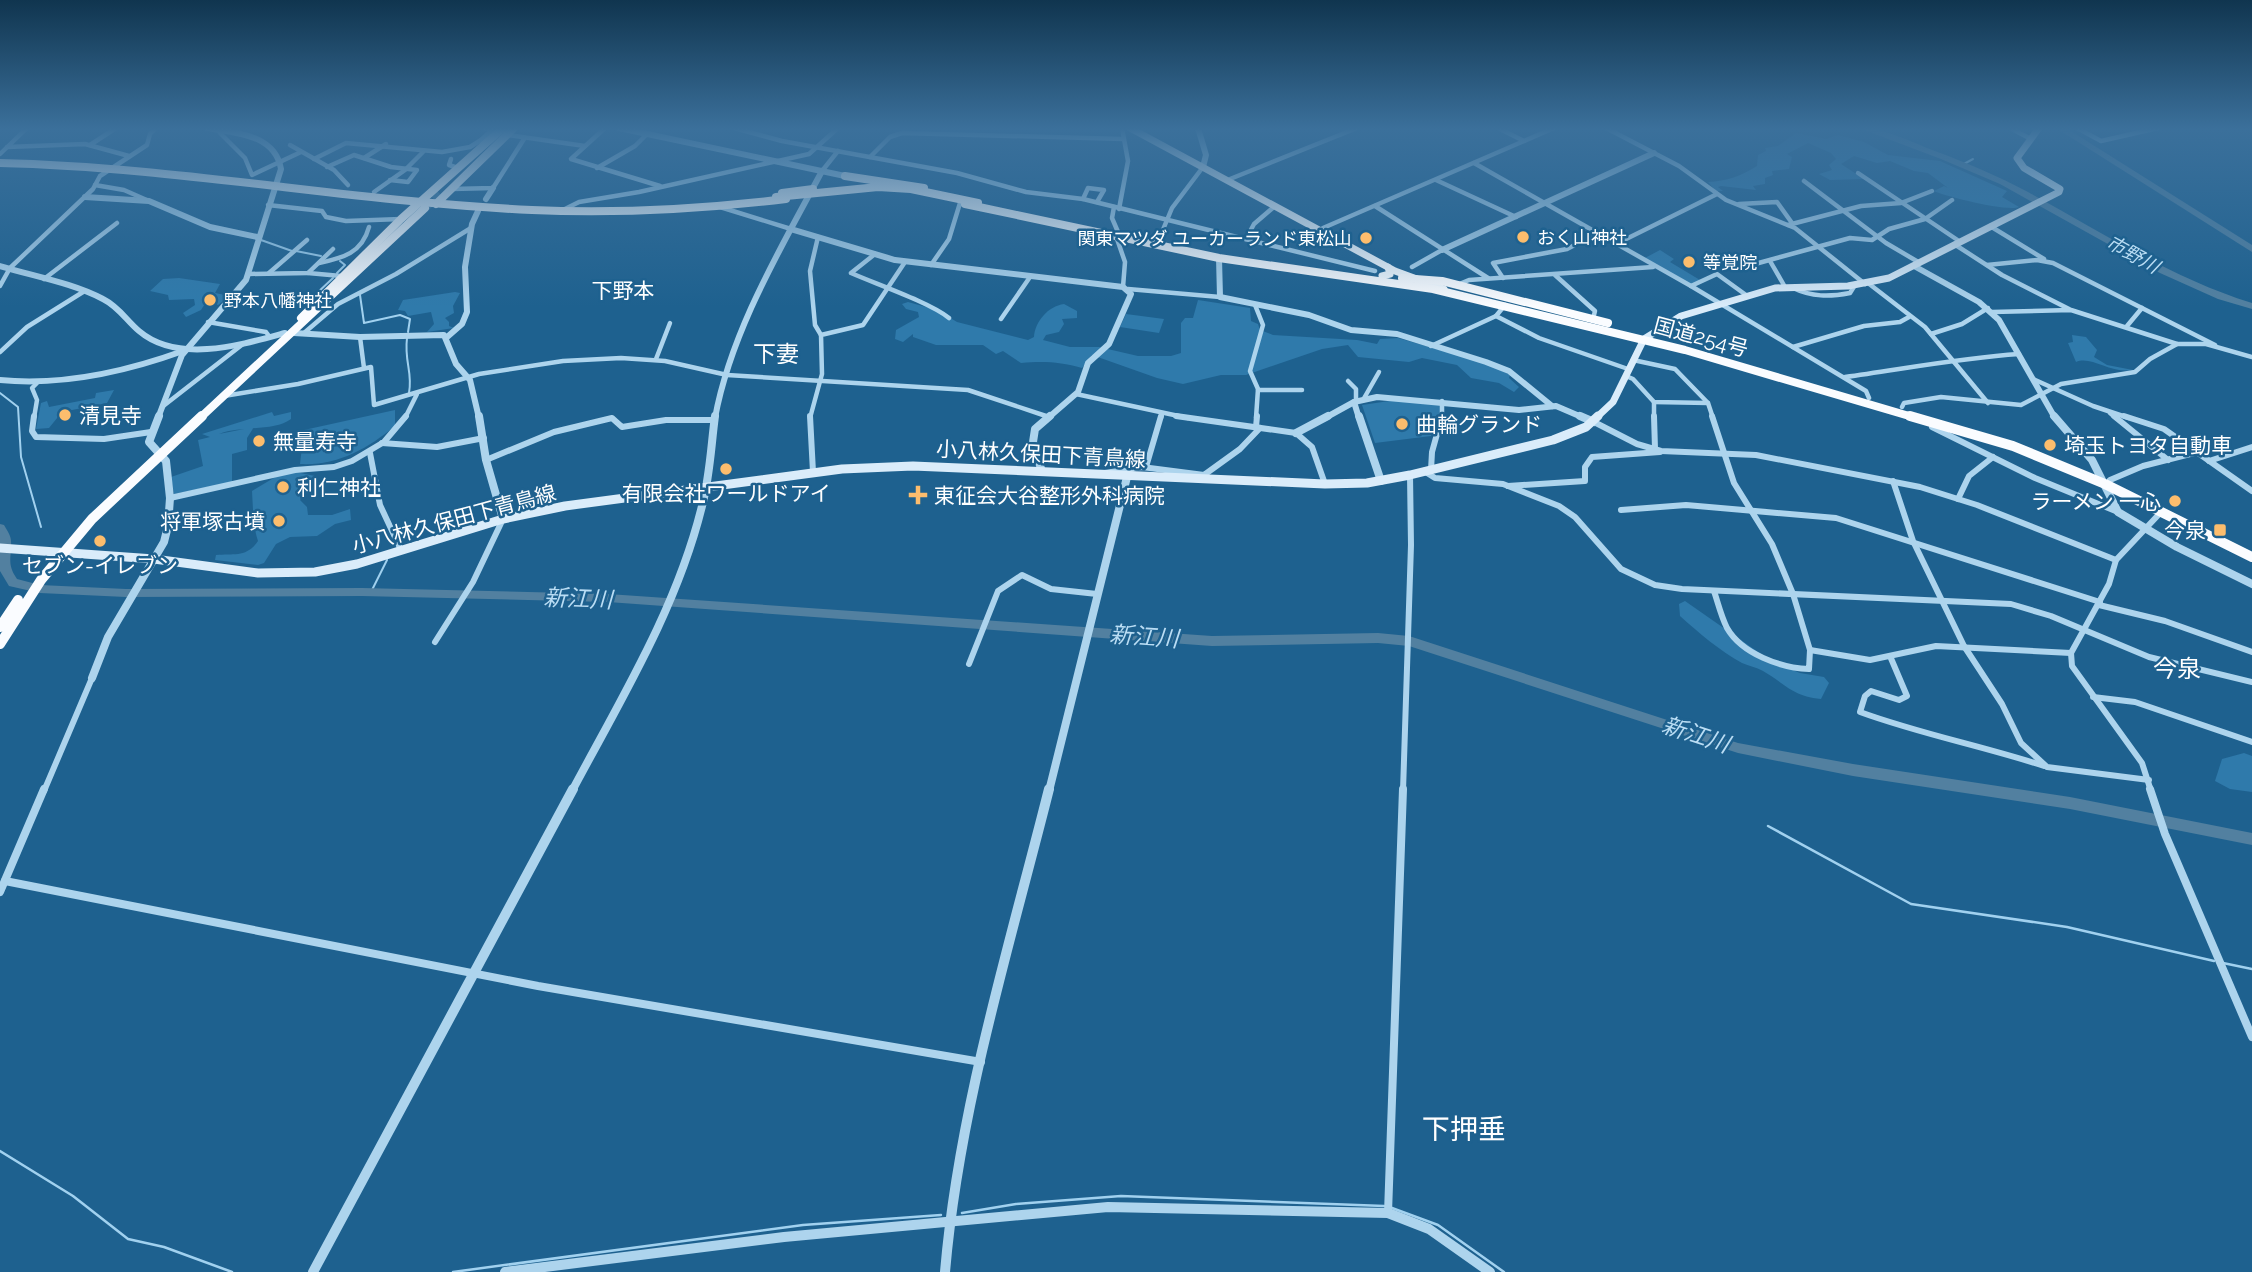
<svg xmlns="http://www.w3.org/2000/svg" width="2252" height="1272" font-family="Raleway,'Noto Sans JP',sans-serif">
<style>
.green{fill:#2f7aab}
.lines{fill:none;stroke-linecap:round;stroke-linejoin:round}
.stream-far1{stroke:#a1d1ef;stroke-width:2}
.stream{stroke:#a1d1ef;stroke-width:2.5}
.river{fill:#5280a0;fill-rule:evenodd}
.trunk-tunnel{stroke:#4079a0;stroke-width:8;stroke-dasharray:8 4.5;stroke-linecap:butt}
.minor-far2{stroke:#add4ed;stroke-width:4.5}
.minor-far1{stroke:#add4ed;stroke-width:6}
.minor{stroke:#add4ed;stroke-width:8}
.tertiary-far2{stroke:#add4ed;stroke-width:6}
.tertiary-far1{stroke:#add4ed;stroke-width:8}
.tertiary{stroke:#add4ed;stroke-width:10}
.secondary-far1{stroke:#daecfa;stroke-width:7}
.secondary{stroke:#daecfa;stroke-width:9}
.primary{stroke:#f4faff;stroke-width:7}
.trunk-far1{stroke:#fafcff;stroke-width:8}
.trunk{stroke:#fafcff;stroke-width:10}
.trunk-bridge{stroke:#fafcff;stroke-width:8}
.poi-dot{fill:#fcbd6d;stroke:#1e618f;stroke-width:2.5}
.labels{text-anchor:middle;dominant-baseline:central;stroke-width:5;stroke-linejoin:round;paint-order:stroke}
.far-poi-label{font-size:18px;fill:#fff;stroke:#1e618f;text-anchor:start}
.far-water-label{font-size:19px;font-style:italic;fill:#baddf4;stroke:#1e618f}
.far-quarter-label{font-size:21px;fill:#fff;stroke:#1e618f}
.street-label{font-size:21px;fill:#fff;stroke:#1e618f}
.poi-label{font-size:21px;fill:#fff;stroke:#1e618f;text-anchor:start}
.neighbourhood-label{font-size:23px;fill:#fff;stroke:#1e618f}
.water-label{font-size:23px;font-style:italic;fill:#baddf4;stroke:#1e618f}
.quarter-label{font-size:24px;fill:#fff;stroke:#1e618f}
.near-quarter-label{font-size:28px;fill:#fff;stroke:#1e618f}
</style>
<rect width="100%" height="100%" fill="#1e618f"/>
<g class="green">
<path d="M1796,133L1826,139L1838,135L1864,142L1888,155L1940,161L2007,191L2002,197L2019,207C2007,212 1944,196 1934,191L1944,186L1948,188L1928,173L1914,171L1890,161L1877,163L1854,156L1841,164L1864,179L1830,180L1819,174L1832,170L1829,165L1836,159L1831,153L1808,143L1787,154L1792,157L1789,169L1772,171L1773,175L1765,178V184L1753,186L1756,190L1721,186L1718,187L1723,191H1716L1708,182C1727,181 1741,176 1757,166L1758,155L1766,151L1765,148L1778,146Z"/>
<polygon points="1660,250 1674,259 1670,262 1700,280 1692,285 1643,259"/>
<polygon points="179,278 220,284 215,293 230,296 218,305 208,299 201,310 186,317 183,313 195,305 194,299 169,300 168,295 150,291 163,279"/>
<polygon points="455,292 460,293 453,306 454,313 445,318 449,322 449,326 454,328 427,332 434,324 431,312 408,316 405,311 398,310 403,300"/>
<path d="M1198,300L1250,308L1251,321L1258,324L1260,330L1273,335L1357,340L1377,344L1380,339L1398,338L1489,364L1510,375L1509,378L1519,387L1514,392L1499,383L1471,378L1457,365L1422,358L1409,362L1358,357L1348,345L1322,349L1246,375H1221L1183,384L1157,378L1092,355L1082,368C1061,362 1044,361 1021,363L1003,351L996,354L983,345H936L913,337V334L903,342L895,339L896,330L919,317L918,312L906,309L902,304L908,302L937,310L957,322L1028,340L1034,337C1035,322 1048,306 1064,304L1077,311V318L1062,319L1064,324L1059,332L1046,335L1043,340L1070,347H1099L1138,356H1171L1181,353V323L1185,318H1193Z"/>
<polygon points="1126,314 1164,319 1159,333 1120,327"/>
<path d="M2072,335L2086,337L2097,350L2094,357L2107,365L2133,370C2110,374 2091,355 2076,362L2068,343L2073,342Z"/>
<polygon points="114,390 107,403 62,412 49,428 36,429 41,403 47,401 49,407 95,398 96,393"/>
<polygon points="1396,400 1441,403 1442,411 1431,436 1375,443 1362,405"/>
<path d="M395,410V426C367,449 337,466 300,464L304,430Z"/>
<path d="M272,412L274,416L291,412V419C274,432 241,425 219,434L254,427L247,438V450L232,454V482L174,494L171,477L203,466L198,440L210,437L202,434Z"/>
<path d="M295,472L315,476L316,480L300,500L307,507L308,515H332L350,509L351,520L335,524L317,536L290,537L276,544L264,563L258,565L215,560L216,555C234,553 246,558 258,541C253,527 253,507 252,491L277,476Z"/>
<path d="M1685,601L1771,661L1800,673L1824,677L1829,683L1821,699C1791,696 1786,684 1763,671C1756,667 1749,666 1742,663C1720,651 1699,633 1680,616L1679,604Z"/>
<polygon points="2244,753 2252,756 2252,792 2230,789 2215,781 2222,759"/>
</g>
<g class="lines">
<g class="stream-far1">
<polyline points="1962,165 1973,159"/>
<polyline points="261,240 292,251"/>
<polyline points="296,251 321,256"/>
<polyline points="337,273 345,265 340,261"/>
<polyline points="316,294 333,278"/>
<polyline points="360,295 364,323 400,315 410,319 408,332"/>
<path d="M407,338C404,362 413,372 409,393"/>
<polyline points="0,393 18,407 21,457 41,527"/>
<polyline points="371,592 387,560"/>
</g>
<g class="stream">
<polyline points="1768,826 1911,904 2067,927 2214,961"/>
<polyline points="2223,963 2252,969"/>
<polyline points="0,1151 73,1196 128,1239 164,1247 232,1272"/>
<polyline points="1392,1208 1438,1225 1504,1272"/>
<polyline points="962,1213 1016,1204 1121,1196 1384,1206"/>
<polyline points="453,1272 803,1225 941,1215"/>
</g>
<g class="river">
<path d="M1859,128C1885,128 1911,142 1935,151C1967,163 1998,176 2028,192C2102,232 2171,278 2252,303V309L2218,299L2160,273L2000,184L1941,159Z"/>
<polygon points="2056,128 2066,128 2252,245 2252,252"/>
<path d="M0,524L4,525C7,530 11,536 11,541C12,557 6,563 17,579L40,585L126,589L362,588L608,594L1212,636L1378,633L1409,636L1738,743L1853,764L2070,797L2252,833V845L2070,809L1853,776L1738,753L1409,646L1378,643L1212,646L608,602L362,596L126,597L40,593L9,586L0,571Z"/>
</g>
<polyline class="trunk-tunnel" points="425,208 442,192"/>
<g class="minor-far2">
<polyline points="485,128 492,130 481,140 485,140"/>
<polyline points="605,128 571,159 660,186"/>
<polyline points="734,128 782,141 957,173 1026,192 1083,199 1375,271"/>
<polyline points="1498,128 1524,141"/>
<polyline points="1606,128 1679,166 1726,200 1795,228 1865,284"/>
<polyline points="2010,128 2031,139"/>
<polyline points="2077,128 2101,141 2158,128"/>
<polyline points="226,129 220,133 245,158 252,175 301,152"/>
<polyline points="508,135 585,146"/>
<polyline points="90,145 116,128"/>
<polyline points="290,145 334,170 348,185"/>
<polyline points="7,147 85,144 129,156"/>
<polyline points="0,154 27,128"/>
<polyline points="870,157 890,137 902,133 1123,139"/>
<polyline points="364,158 386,144"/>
<polyline points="314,159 346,143 442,152 470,147 481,140"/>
<polyline points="451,159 449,165 458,168"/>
<polyline points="1474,163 1691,286 1866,391 1869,398"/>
<polyline points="327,167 354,155 391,167 417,170 408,182 390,180"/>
<polyline points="597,168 635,146 647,134"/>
<polyline points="822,171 838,151"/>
<polyline points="1858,173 1959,241"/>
<polyline points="1230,179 1357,128"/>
<polyline points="1436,180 1516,217"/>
<polyline points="1804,181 1886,243 1920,263"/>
<polyline points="95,185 124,190 149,201"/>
<polyline points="452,189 493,188 524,139"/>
<polyline points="374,192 405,170 423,152"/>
<polyline points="1083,199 1088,188 1104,190 1097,202"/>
<polyline points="1739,204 1777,202 1792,223"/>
<polyline points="268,205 322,211 326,217 346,221 401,219"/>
<polyline points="1375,206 1488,278"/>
<polyline points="720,207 791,229"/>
<polyline points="1114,207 1112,218 1118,232"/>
<polyline points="565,209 579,202 639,192 809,154 838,128"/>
<polyline points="1119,209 1128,161 1122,128"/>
<polyline points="1788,225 1861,206 1901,203 1932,191"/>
<polyline points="1990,226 2044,259"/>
<polyline points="1323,228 1554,128"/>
<polyline points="1116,236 1125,262 1123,287"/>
<polyline points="818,237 810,271 815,325 821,335"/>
<polyline points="1246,239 1254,224 1275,206"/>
<polyline points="1157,244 1172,208 1203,167"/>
<polyline points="1954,244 2002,275 2069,309"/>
<polyline points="1614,245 1717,194"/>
<path d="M875,254L851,273C876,284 931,303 949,318"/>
<polyline points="1742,256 1755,264 1850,238 1872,240 1889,229 1925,219 1952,200"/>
<polyline points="1770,261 1785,287"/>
<path d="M319,263C343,258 362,253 369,227"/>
<polyline points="931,265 949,239 960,203"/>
<polyline points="1987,265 2037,260 2053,263 2215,345"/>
<polyline points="1412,267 1442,250"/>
<polyline points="269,273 307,240"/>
<polyline points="308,273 341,276"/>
<polyline points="248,274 308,273 333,249"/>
<polyline points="1555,275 1595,311 1593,319"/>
<polyline points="1503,278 1493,263 1567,249 1596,234"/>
<polyline points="44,279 117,223"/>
<polyline points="1868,283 1925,327 1988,403"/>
<polyline points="1457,285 1469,280 1653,267"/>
<polyline points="0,286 10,268 93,189 100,176 147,145 150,134 156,128"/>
<polyline points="1691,286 1717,274 1746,295"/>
<path d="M1793,288C1812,297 1829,297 1850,293L1855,285"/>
<polyline points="1128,289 1220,297"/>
<polyline points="1255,305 1263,325 1250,371 1258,389 1256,418"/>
<polyline points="1505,305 1496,316 1539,338 1628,369"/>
<polyline points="1992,312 2071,310 2177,344"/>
<polyline points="1001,319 1030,277"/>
<polyline points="208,322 266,332 269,336"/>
<polyline points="2127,326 2142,308"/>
<polyline points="304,333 338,304 396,274 471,228"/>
<polyline points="1931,334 1962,324 1988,308"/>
<polyline points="360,337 364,368"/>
<polyline points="1431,346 1496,316"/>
<polyline points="1793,347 1864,326 1900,322 1909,317"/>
<polyline points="0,352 27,327 83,292"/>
<polyline points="656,359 670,323"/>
<polyline points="1633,360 1675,369 1708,403 1713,418"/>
<polyline points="1626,376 1633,379 1654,402 1708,403"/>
<path d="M1845,377C1903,369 1960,358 2019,354"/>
<polyline points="2033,379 2093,406 2129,418"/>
<polyline points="1348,381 1356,389 1356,402"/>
<polyline points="1258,390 1302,390"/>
<polyline points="1076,394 1188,418"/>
<polyline points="224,396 298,384 371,367 374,405 479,374 563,361 621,358 665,361 727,375 968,390 1046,416"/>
<polyline points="1363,400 1379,372"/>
<polyline points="1654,402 1654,418"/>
<polyline points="162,407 243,344"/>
<polyline points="1902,407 1904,403 1941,397 2021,405 2061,384 2135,372 2150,359 2177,344 2206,344 2252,357"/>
<polyline points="2110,413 2116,418"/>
<polyline points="34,418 37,400 32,388 37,383"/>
<polyline points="405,418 417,394"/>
<polyline points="810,418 822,374 821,335 863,325 905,262"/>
<polyline points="1161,418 1162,414"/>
<polyline points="1442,418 1442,401"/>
</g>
<g class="minor-far1">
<polyline points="34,416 32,431 36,437 104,439 151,432"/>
<polyline points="810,416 813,472"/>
<polyline points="1176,416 1296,433 1312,447 1325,484"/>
<polyline points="1654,416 1655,449"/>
<path d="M1712,416L1734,483L1772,544L1793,594L1810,650L1809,669C1781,668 1742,654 1727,628C1721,616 1718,603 1714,591"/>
<polyline points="2114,416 2168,460"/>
<polyline points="2124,416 2164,429 2252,491"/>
<polyline points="1594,422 1637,444 1661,451 1756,455 1920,487 1977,505 2116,560"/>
<polyline points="1256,427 1257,416"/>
<polyline points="1932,427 2035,478 2118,512"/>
<polyline points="382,443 437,447 484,438"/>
<polyline points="370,453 380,505 401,550"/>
<polyline points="486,460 554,432 612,418 622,427 666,420 715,420"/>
<polyline points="2209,461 2252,447"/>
<polyline points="1146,467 1161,416"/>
<polyline points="1431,470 1432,452 1442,416"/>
<polyline points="1424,471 1435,478 1503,484 1559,506 1575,517 1621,569 1655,585 1682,589 2011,604 2051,616 2149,657 2252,682"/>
<polyline points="1105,473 1142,467 1204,475 1240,449 1260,428"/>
<polyline points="2110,480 2143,466 2198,452"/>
<polyline points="1893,481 1913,541 1964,646 2002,704 2021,743 2047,767 2149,780"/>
<polyline points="1508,486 1585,481 1585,467 1592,457 1660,452"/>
<polyline points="170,498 295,470 334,467 352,461 384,442 406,416"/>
<polyline points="1958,499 1969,476 1993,457"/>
<polyline points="1621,510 1686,505 1836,518 2100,602"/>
<polyline points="2099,605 2165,621 2252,652"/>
<polyline points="435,642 473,582 503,519"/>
<polyline points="1810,650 1870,660 1936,646 2071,653"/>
<path d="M1890,656L1907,696L1899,700L1871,691L1865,696L1860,712C1920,734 1983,746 2044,766"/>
<polyline points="969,664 998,591 1022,575 1051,589 1097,594"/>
<polyline points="2093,697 2135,702 2252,742"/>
<polyline points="44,791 92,678"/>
<polyline points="1403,791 1411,545 1410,475"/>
<polyline points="2151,791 2142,763 2072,666 2071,653 2109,584 2116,560 2162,511"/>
</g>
<g class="minor">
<polyline points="2150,789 2165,834 2252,1037"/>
<polyline points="5,881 538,986 981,1062"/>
<polyline points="0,892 44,789"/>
<polyline points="1388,1213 1403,789"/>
</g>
<g class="tertiary-far2">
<polyline points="619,128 845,176"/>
<polyline points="1198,128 1206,155 1203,167"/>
<polyline points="85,197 149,201 210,227 257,237"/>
<polyline points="486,199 493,188"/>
<polyline points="791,229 895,260 1123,287 1131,294 1109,344 1088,363 1078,392 1048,418"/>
<polyline points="1442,250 1654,153"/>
<polyline points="1219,258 1220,297 1309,315 1351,330 1397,334 1486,362 1509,371 1552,406"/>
<path d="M0,266C33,276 73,283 103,299C119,307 126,320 139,331C178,364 241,345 285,333"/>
<polyline points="1914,266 1979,302 1999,320 2055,418"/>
<polyline points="294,333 360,337 444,335 456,364 470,380 479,418"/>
<polyline points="446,338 462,324 467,312 465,267 472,224 478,211"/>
<path d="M0,380C62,386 125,372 183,351"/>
<polyline points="1354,402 1359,418"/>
<path d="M158,418L182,355L246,280L281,169C275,134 236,133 207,128"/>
<path d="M715,418C731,331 781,248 822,171"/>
<polyline points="1325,418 1354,402 1377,397 1519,410 1556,406 1584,418"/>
</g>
<g class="tertiary-far1">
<polyline points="479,416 486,460 503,519"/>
<polyline points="1359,416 1381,481"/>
<polyline points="1580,416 1594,422"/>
<polyline points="2054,416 2092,460 2118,512 2177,547 2252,584"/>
<polyline points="1296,433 1328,416"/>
<polyline points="1042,472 1033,442 1035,429 1050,416"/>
<polyline points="92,678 108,637 164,542 168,526 170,498 166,461 149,442 159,416"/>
<path d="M572,791C621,699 677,608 702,506C710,476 711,446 715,416"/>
<polyline points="1049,791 1127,477"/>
</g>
<g class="tertiary">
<polyline points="313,1272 573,789"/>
<polyline points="505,1272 784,1237 1108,1207 1388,1213 1429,1229 1490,1272"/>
<path d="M945,1272C959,1108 1009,948 1049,789"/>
</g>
<polyline class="secondary-far1" points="1596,418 1613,402 1644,339 1681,316 1775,288 1848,286 1889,278 2059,192 2060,189 2024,168 2017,158 2039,128"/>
<polyline class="secondary" points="0,548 154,559 258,573 315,572 357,564 503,519 565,506 842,469 913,466 1325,484 1367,483 1410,475 1553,440 1586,427 1598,416"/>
<g class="primary">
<polyline points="1130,128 1395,271 1444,289"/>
<polyline points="1382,276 1390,274 1388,267"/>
</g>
<g class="trunk-far1">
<path d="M0,163C179,167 354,202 532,210C617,214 702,209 786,199"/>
<polyline points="845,176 924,188"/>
<polyline points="782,193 813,189"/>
<polyline points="436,204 514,128"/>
<polyline points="965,204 1219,258 1433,289 1685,350 1916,418"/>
<polyline points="1402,278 1442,281 1608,323"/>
<polyline points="301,318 401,219 503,128"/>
<polyline points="200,418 425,208"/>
</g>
<g class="trunk">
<polyline points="1910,416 2013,446 2105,484 2252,557"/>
<polyline points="0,627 18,600"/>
<polyline points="0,644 41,580 92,519 202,416"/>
</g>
<polyline class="trunk-bridge" points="776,197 878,187 911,189 978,203"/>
</g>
<linearGradient id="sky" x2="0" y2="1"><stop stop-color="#10354f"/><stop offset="0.42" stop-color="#3b709b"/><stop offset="1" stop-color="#3b709b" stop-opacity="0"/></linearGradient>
<rect width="2252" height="307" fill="url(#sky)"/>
<g class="poi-dot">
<circle cx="1523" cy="237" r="7"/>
<circle cx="1366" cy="238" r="7"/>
<circle cx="1689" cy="262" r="7"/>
<circle cx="210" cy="300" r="7"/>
<circle cx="65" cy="415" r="7"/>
<circle cx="1402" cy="424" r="7"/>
<circle cx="259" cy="441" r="7"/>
<circle cx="2050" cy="445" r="7"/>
<circle cx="726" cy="469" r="7"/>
<circle cx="283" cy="487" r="7"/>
<path d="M914.5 484.5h7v7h7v7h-7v7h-7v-7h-7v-7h7z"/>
<circle cx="2175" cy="501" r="7"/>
<circle cx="279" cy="521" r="7"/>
<rect x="2213" y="523" width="14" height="14" rx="3.5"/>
<circle cx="100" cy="541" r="7"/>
</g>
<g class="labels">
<g class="far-poi-label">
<text x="1537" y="237">おく山神社</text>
<text x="1352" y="238" text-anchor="end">関東マツダ ユーカーランド東松山</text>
<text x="1703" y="262">等覚院</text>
<text x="224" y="300">野本八幡神社</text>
</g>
<g class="far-water-label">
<text transform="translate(2133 254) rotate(29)">市野川</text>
</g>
<g class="far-quarter-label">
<text x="623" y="290">下野本</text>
</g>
<g class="street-label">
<text transform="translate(1701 337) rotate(15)">国道254号</text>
<text transform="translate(1041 454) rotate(3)">小八林久保田下青鳥線</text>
<text transform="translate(454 519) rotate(-15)">小八林久保田下青鳥線</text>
</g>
<g class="poi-label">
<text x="79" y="415">清見寺</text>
<text x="1416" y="424">曲輪グランド</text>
<text x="273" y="441">無量寿寺</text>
<text x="2064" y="445">埼玉トヨタ自動車</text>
<text x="297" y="487">利仁神社</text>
<text x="726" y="493" text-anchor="middle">有限会社ワールドアイ</text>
<text x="934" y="495">東征会大谷整形外科病院</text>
<text x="2161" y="501" text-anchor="end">ラーメン 一心</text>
<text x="265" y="521" text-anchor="end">将軍塚古墳</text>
<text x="2206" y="530" text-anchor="end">今泉</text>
<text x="100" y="565" text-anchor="middle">セブン-イレブン</text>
</g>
<g class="neighbourhood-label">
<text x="776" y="353">下妻</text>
</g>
<g class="water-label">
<text transform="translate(578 598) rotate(2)">新江川</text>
<text transform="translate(1144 636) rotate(4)">新江川</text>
<text transform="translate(1696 734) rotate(18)">新江川</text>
</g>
<g class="quarter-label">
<text x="2177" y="668">今泉</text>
</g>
<g class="near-quarter-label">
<text x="1464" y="1129">下押垂</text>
</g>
</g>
</svg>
